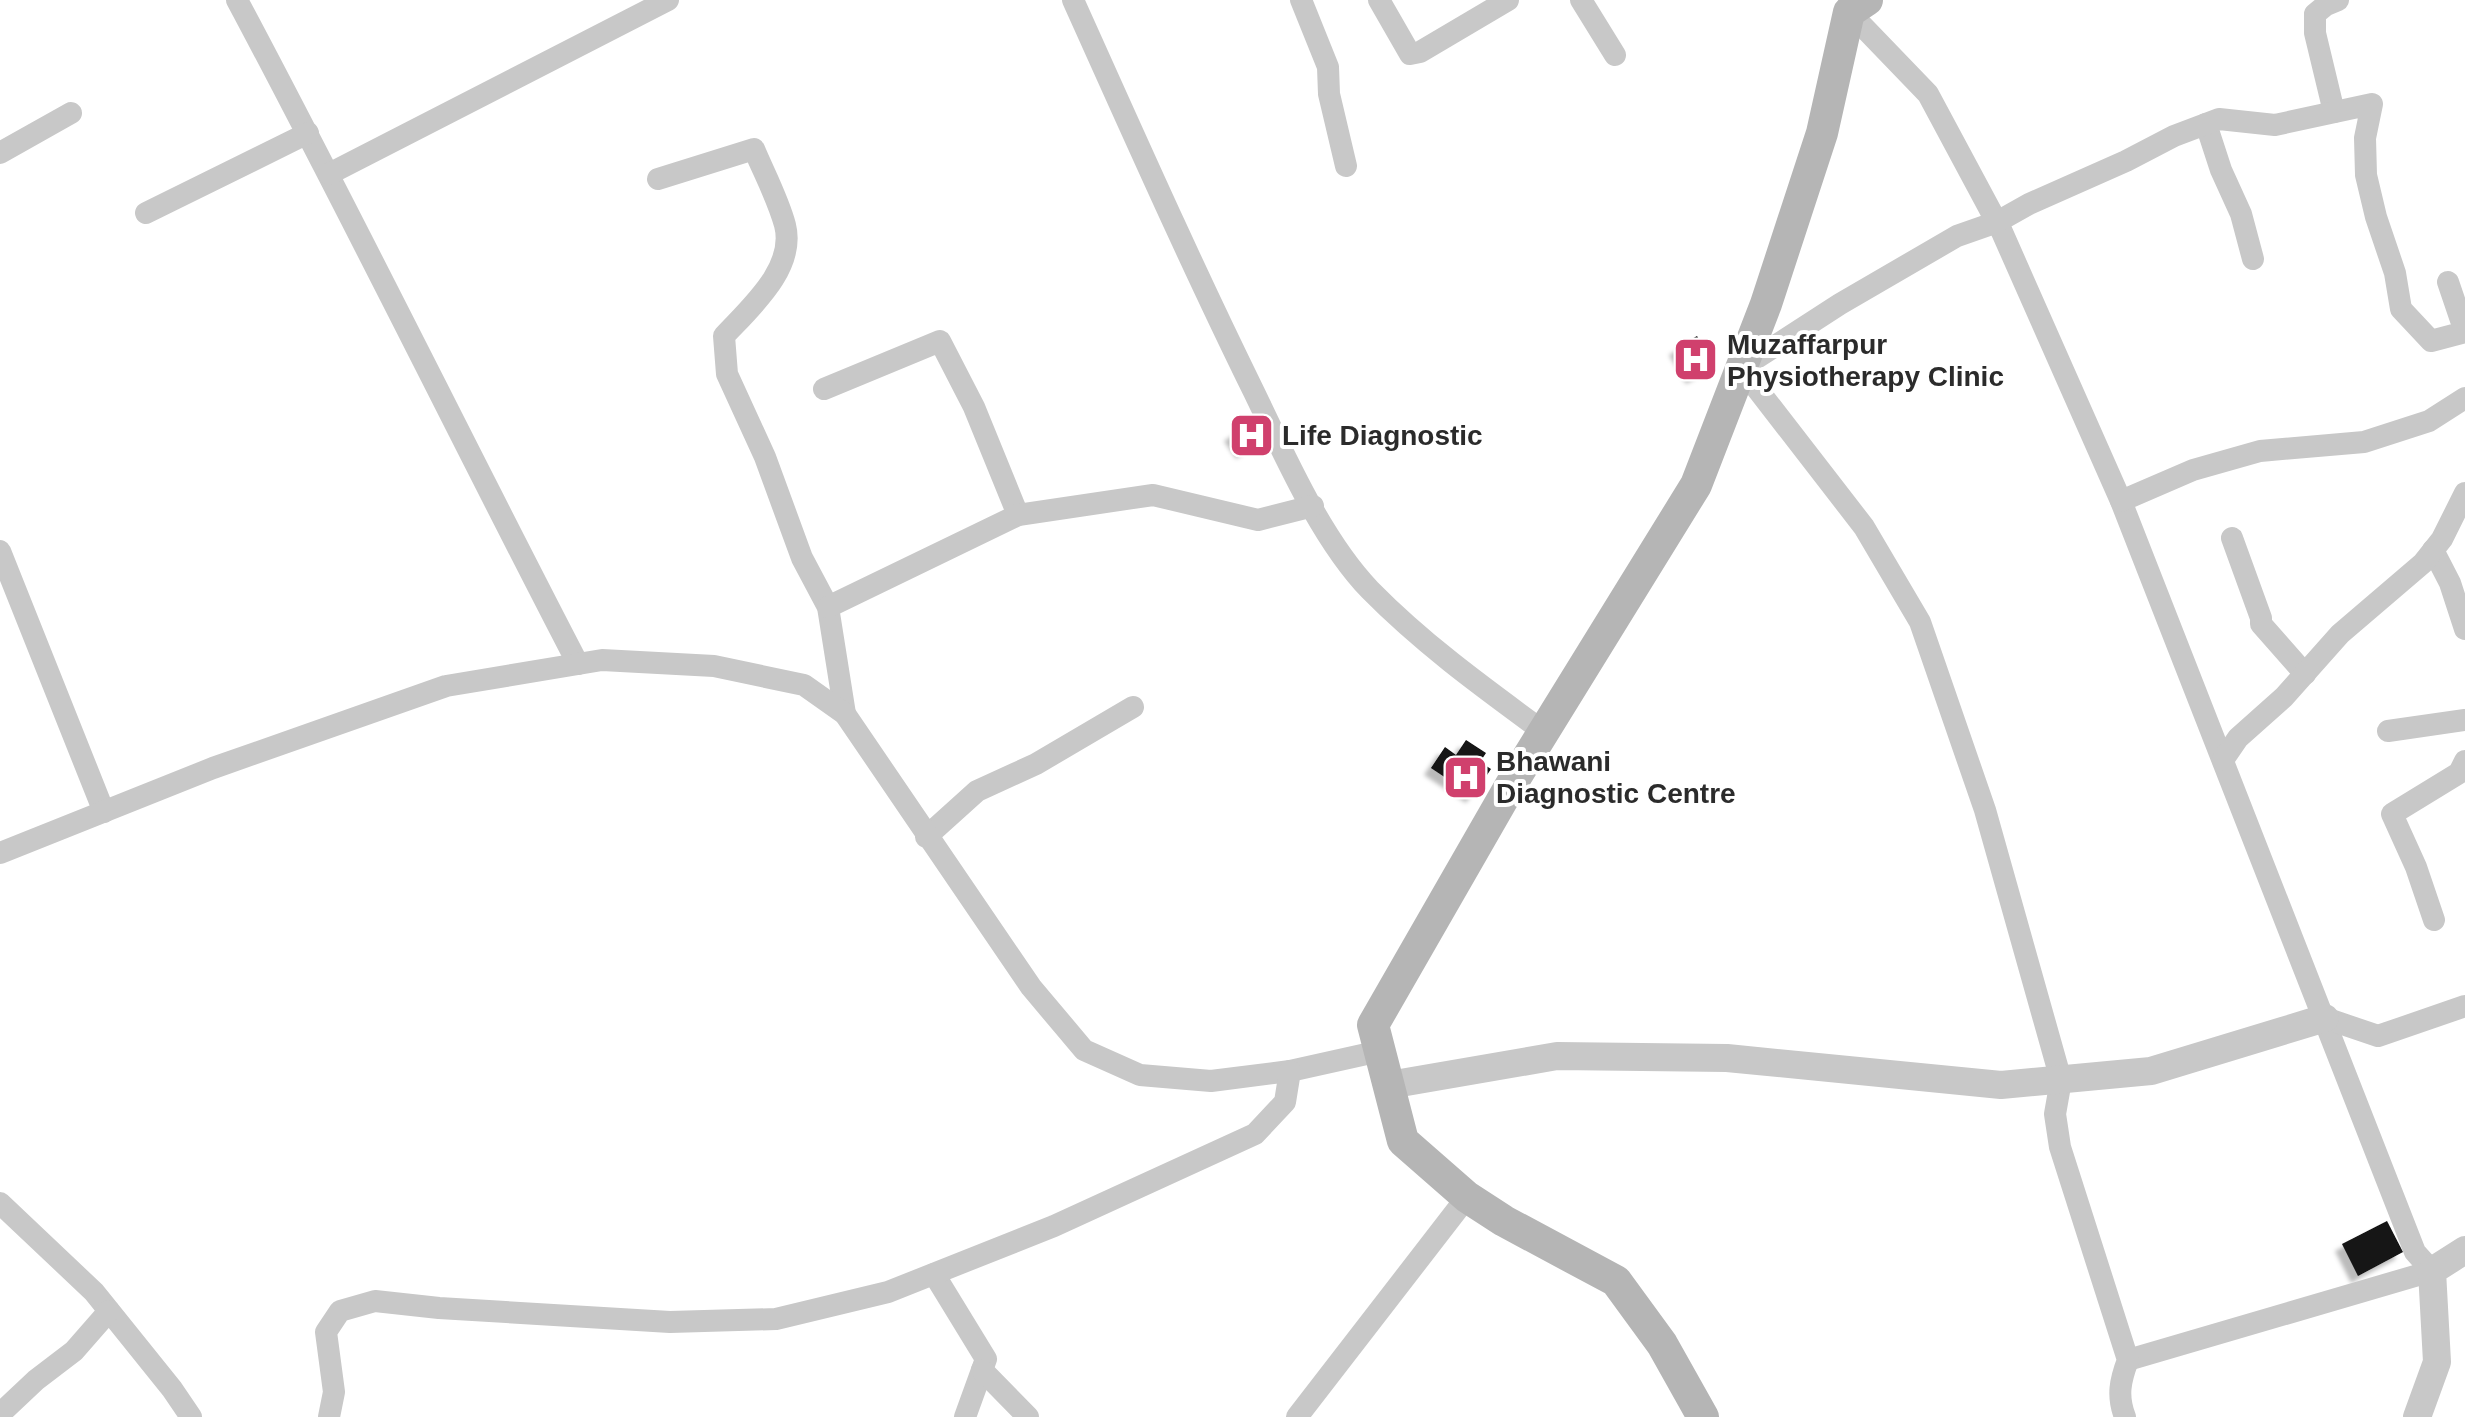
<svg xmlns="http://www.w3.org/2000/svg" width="2465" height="1417" font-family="Helvetica,sans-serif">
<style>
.building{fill:#121212;filter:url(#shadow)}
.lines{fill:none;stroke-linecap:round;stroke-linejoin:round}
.minor{stroke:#c8c8c8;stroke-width:22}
.tertiary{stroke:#c8c8c8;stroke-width:28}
.secondary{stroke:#b5b5b5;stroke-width:32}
.labels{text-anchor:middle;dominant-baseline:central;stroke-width:8;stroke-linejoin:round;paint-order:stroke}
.poi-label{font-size:28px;font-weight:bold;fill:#2b2b2b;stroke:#fff;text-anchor:start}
</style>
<defs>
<filter id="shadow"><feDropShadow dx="-7" dy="7" stdDeviation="2" flood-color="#0004"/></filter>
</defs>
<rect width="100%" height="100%" fill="#fff"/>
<g class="building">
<polygon points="1697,336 1714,365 1693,377 1676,348"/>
<polygon points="1256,418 1268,435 1243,452 1231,434"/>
<polygon points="1466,740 1486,753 1480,762 1491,769 1473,796 1431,768 1445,747 1456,755"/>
<polygon points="2387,1221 2403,1252 2358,1276 2342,1244"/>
</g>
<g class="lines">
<g class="minor">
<path d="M237,0C354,219 463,443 578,664"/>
<path d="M1073,0C1132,131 1190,262 1254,392C1285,456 1321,539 1370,590C1423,644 1484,688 1544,732"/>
<polyline points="1301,0 1328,67 1329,94 1346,166"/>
<polyline points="1379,0 1410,54 1420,52 1508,0"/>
<polyline points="1581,0 1615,55"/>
<polyline points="1849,12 1928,94 2002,232 2121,501 2415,1252 2432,1271 2128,1360"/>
<polyline points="2334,112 2315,33 2315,14 2326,5 2338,0"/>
<polyline points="2206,124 2221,170 2241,214 2253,259"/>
<polyline points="0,153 71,113"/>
<polyline points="329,174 668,0"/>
<path d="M658,179L754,149C764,173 778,199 785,225C796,268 751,307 724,336L727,374L765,457L802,558L828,607L845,714"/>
<polyline points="146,213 308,133"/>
<polyline points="824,389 940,341 974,407 1018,515"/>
<polyline points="2121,501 2193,470 2260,451 2364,442 2429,421 2465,398"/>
<polyline points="2232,538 2261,618 2261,624 2305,674"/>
<polyline points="2433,550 2450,583 2465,629"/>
<polyline points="0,551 104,812"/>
<polyline points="828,607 1018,515 1153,495 1258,520 1313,506"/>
<polyline points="2388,731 2465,720"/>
<polyline points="2223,760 2238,738 2284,697 2340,634 2423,563 2442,539 2465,493"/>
<polyline points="926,837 977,791 1036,764 1133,707"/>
<polyline points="0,853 213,768 446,686 602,660 714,666 804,685 845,714 1031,987 1084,1050 1140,1075 1211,1081 1290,1071 1380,1051"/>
<polyline points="2434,920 2416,867 2392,814 2459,773 2465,761"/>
<polyline points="2325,1018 2378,1036 2465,1006"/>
<polyline points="0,1203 94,1292 172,1389 191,1417"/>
<polyline points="934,1274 986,1359 965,1417"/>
<polyline points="982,1370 1028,1417"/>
<polyline points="1,1413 36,1380 74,1351 109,1311"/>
<polyline points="329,1417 334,1392 326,1332 340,1311 375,1301 439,1308 670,1322 776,1319 888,1292 1054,1226 1255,1134 1285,1102 1290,1071"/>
<polyline points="1297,1417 1467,1197"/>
<path d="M2125,1417C2117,1396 2120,1381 2128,1360L2060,1147L2055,1114L2061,1080L1985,810L1920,622L1864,527L1741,368L1840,304L1957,236L1997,222L2029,204L2126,161L2174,136L2219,119L2275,125L2372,104L2365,138L2366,175L2376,217L2395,273L2401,309L2431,341L2465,332L2448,282"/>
</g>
<g class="tertiary">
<polyline points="1389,1085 1557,1056 1727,1058 2001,1085 2151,1071 2325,1018"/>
<polyline points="2417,1417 2437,1362 2432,1271 2465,1250"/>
</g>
<polyline class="secondary" points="1703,1417 1662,1344 1616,1281 1504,1221 1467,1197 1403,1141 1373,1025 1512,783 1696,485 1766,304 1822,133 1849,12 1867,0"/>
</g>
<defs>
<symbol id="hospital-square" viewBox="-11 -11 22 22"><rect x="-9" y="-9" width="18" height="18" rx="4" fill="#d0406d" stroke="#fff"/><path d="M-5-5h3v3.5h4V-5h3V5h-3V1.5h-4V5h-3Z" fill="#fff"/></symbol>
</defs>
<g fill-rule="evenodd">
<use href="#hospital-square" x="1670" y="334" width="51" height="51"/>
<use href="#hospital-square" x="1226" y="410" width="51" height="51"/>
<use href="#hospital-square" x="1440" y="752" width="51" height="51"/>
</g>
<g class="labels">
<g class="poi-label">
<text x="1727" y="344">Muzaffarpur<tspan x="1727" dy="32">Physiotherapy Clinic</tspan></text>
<text x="1282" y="435">Life Diagnostic</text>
<text x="1496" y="761">Bhawani<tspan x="1496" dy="32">Diagnostic Centre</tspan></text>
</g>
</g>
</svg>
